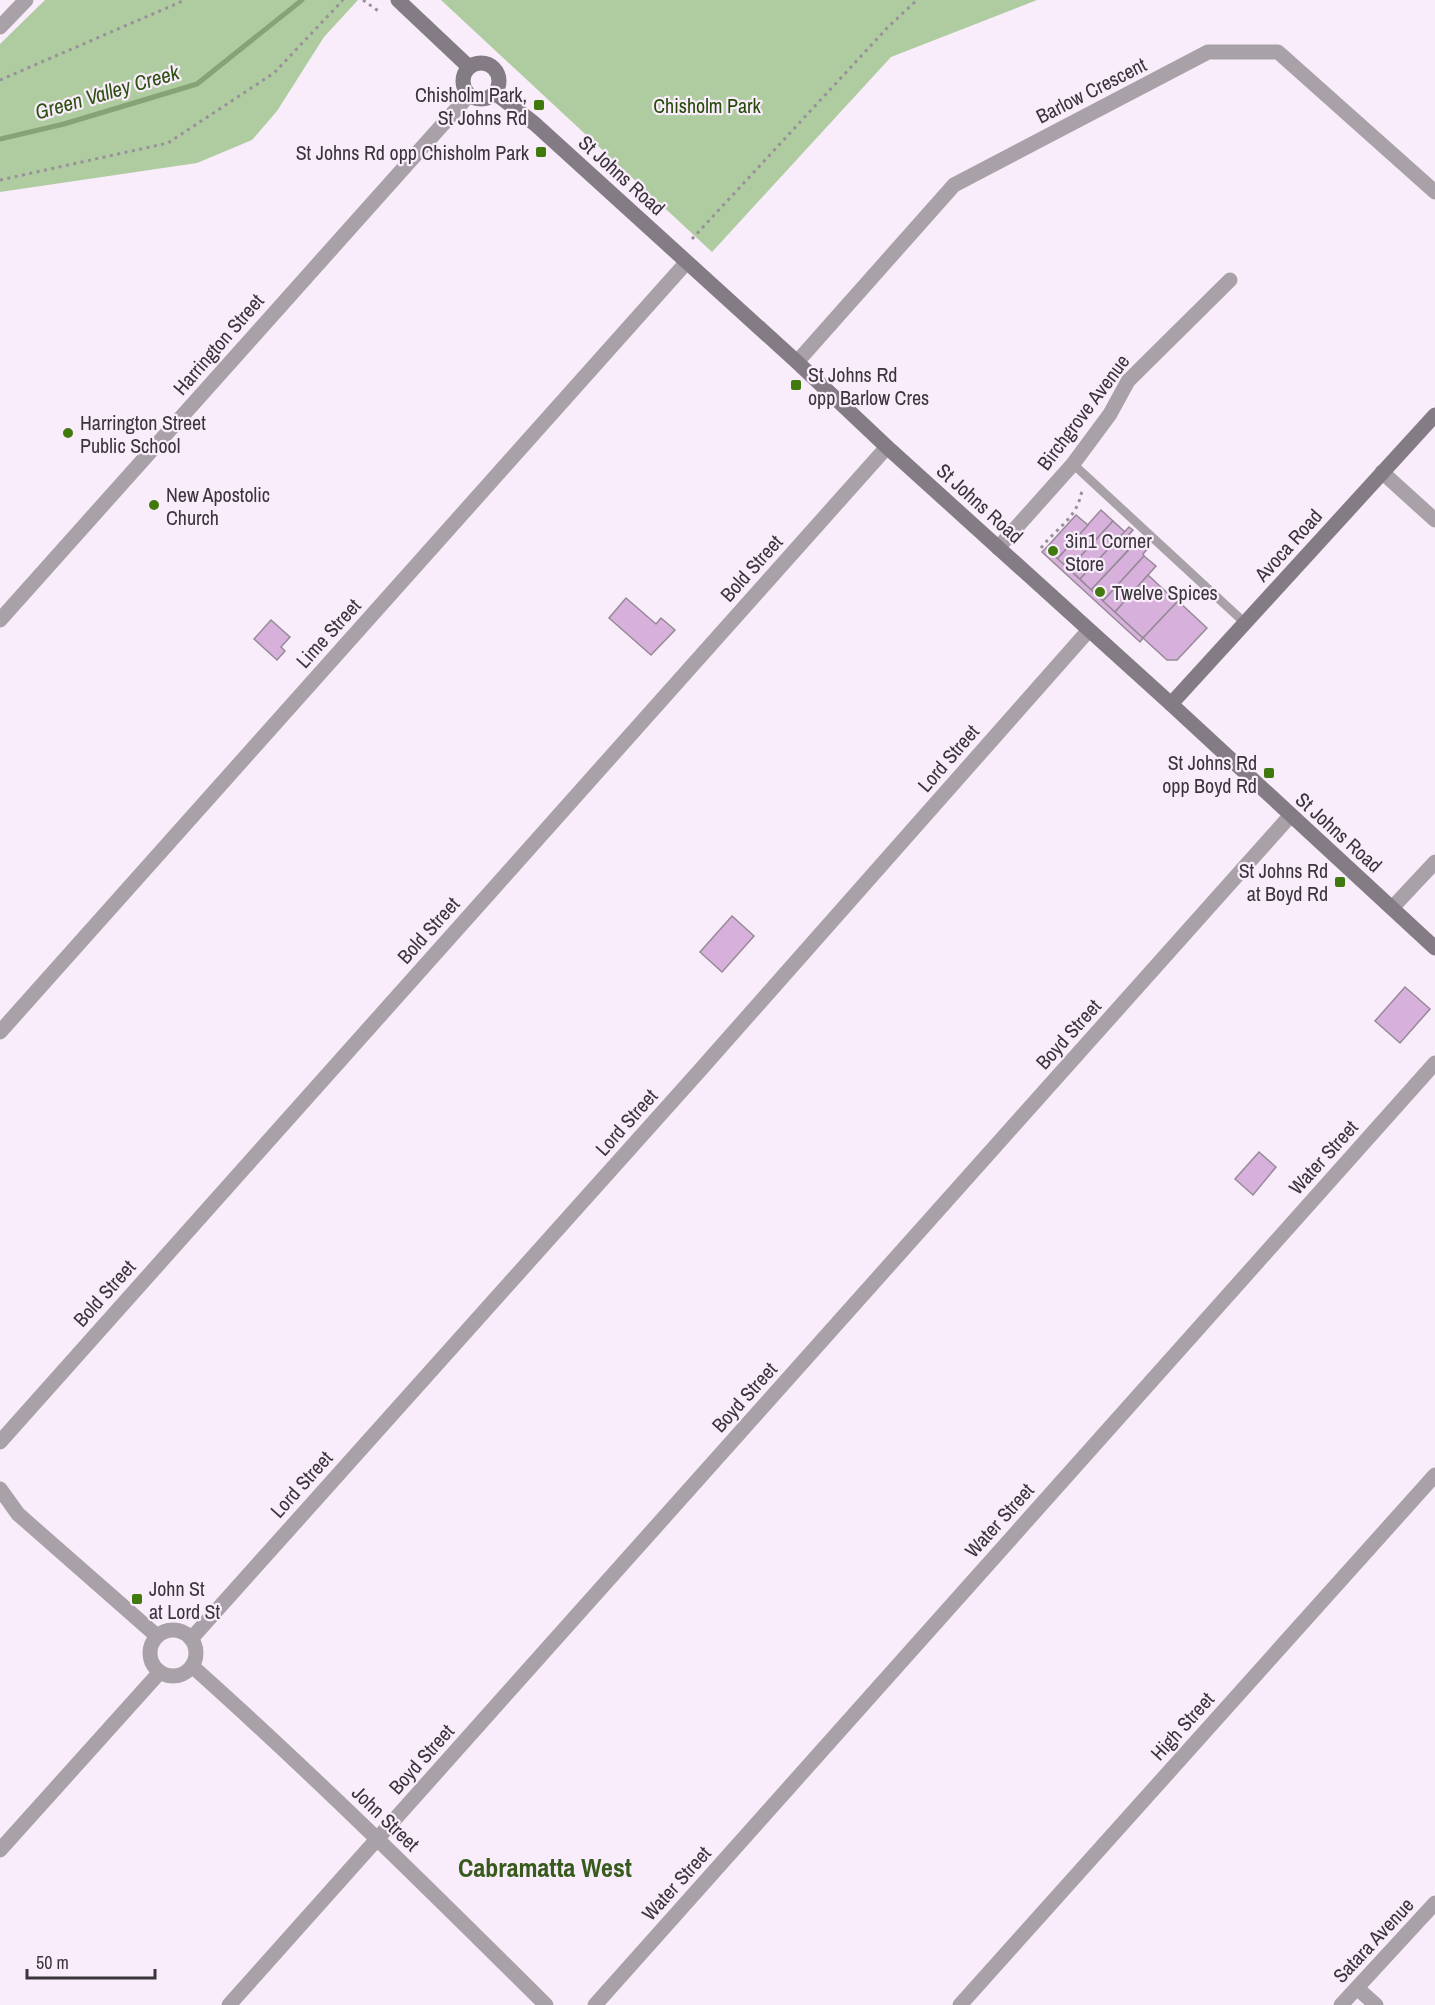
<svg xmlns="http://www.w3.org/2000/svg" width="1435" height="2005" font-family="'Archivo Narrow',sans-serif">
<style>
.green{fill:#afcca0}
.lines{fill:none;stroke-linecap:round;stroke-linejoin:round}
.stream{stroke:#86a376;stroke-width:5}
.building{fill:#d7b1db;stroke:#968a97;stroke-width:1.5}
.path{stroke:#99909b;stroke-width:3;stroke-dasharray:3 4.5;stroke-linecap:butt}
.service{stroke:#a8a2a8;stroke-width:9}
.minor{stroke:#a8a2a8;stroke-width:15}
.tertiary{stroke:#a8a2a8;stroke-width:15}
.secondary{stroke:#847c85;stroke-width:15}
.poi-dot{fill:#40790e;stroke:#f9ecfb;stroke-width:2}
.labels{text-anchor:middle;dominant-baseline:central;stroke-width:4.5;stroke-linejoin:round;paint-order:stroke}
.street-label{font-size:20px;fill:#3a353b;stroke:#f9ecfb}
.poi-label{font-size:20px;fill:#3a353b;stroke:#f9ecfb;text-anchor:start}
.park-label{font-size:20px;fill:#254a06;stroke:#f9ecfb}
.water-label{font-size:21px;font-style:italic;fill:#2c5110;stroke:#f9ecfb}
.district-label{font-size:26px;font-weight:bold;fill:#365b1d;stroke:#f9ecfb}
</style>
<rect width="100%" height="100%" fill="#f9ecfb"/>
<g class="green">
<polygon points="45,0 358,0 324,37 277,111 252,140 197,163 0,192 0,44"/>
<polygon points="441,0 1037,0 891,57 712,252"/>
</g>
<g class="lines">
<polyline class="stream" points="0,139 64,124 197,84 302,0"/>
</g>
<g class="building">
<polygon points="1101,510 1113,521 1069,569 1057,559"/>
<polygon points="1076,515 1088,525 1057,559 1046,548"/>
<polygon points="1113,521 1125,532 1080,579 1069,569"/>
<polygon points="1129,527 1133,530 1126,538 1133,545 1091,590 1080,579"/>
<polygon points="1141,537 1150,546 1143,554 1144,556 1103,601 1091,590"/>
<polygon points="1046,548 1115,612 1143,638 1140,642 1042,552"/>
<polygon points="1144,556 1156,566 1115,612 1103,601"/>
<polygon points="1148,575 1177,602 1143,638 1115,612"/>
<polygon points="626,598 656,624 661,618 675,630 651,655 609,618"/>
<polygon points="1178,601 1207,628 1177,660 1167,660 1143,638"/>
<polygon points="271,620 290,637 281,647 285,651 277,660 254,639"/>
<polygon points="732,916 754,936 722,972 700,952"/>
<polygon points="1405,987 1430,1009 1400,1043 1375,1021"/>
<polygon points="1259,1152 1276,1167 1253,1195 1235,1179"/>
</g>
<g class="lines">
<g class="path">
<polyline points="363,0 381,13"/>
<polyline points="0,80 185,0"/>
<polyline points="0,180 168,143 274,73 343,0"/>
<polyline points="692,239 888,27 917,0"/>
<path d="M1041,548C1058,526 1077,519 1082,490"/>
</g>
<polyline class="service" points="1073,464 1245,623"/>
<g class="minor">
<polyline points="0,27 26,0"/>
<polyline points="797,362 954,185 1208,52 1278,52 1435,192"/>
<polyline points="1382,472 1435,520"/>
<polyline points="998,548 1073,464 1110,414 1128,381 1230,280"/>
<polyline points="1392,908 1435,862"/>
<polyline points="0,1032 686,263"/>
<polyline points="0,1442 887,447"/>
<polyline points="191,1639 702,1068 1089,630"/>
<polyline points="1357,1988 1376,2005"/>
<polyline points="229,2005 1290,816"/>
<polyline points="595,2005 1435,1063"/>
<polyline points="960,2005 1435,1475"/>
<polyline points="1341,2005 1435,1903"/>
</g>
<g class="tertiary">
<polyline points="0,620 469,95"/>
<polyline points="0,1489 18,1514 157,1636"/>
<circle cx="173" cy="1653" r="23"/>
<path d="M192,1666C314,1775 430,1890 546,2005"/>
<polyline points="0,1850 160,1672"/>
</g>
<g class="secondary">
<polyline points="398,0 469,67"/>
<circle cx="481" cy="81" r="18"/>
<polyline points="495,93 535,124 797,362 887,447 1171,704 1435,948"/>
<polyline points="1171,704 1435,415"/>
</g>
</g>
<g class="poi-dot">
<rect x="533" y="99" width="12" height="12" rx="3"/>
<rect x="535" y="146" width="12" height="12" rx="3"/>
<rect x="790" y="379" width="12" height="12" rx="3"/>
<circle cx="68" cy="433" r="6"/>
<circle cx="154" cy="505" r="6"/>
<circle cx="1053" cy="551" r="6"/>
<circle cx="1100" cy="592" r="6"/>
<rect x="1263" y="767" width="12" height="12" rx="3"/>
<rect x="1334" y="876" width="12" height="12" rx="3"/>
<rect x="131" y="1593" width="12" height="12" rx="3"/>
</g>
<g class="labels">
<g class="street-label">
<text transform="translate(1091 90) rotate(-27)">Barlow Crescent</text>
<text transform="translate(622 175) rotate(42)">St Johns Road</text>
<text transform="translate(218 344) rotate(-49)">Harrington Street</text>
<text transform="translate(1083 412) rotate(-53)">Birchgrove Avenue</text>
<text transform="translate(980 503) rotate(42)">St Johns Road</text>
<text transform="translate(1288 545) rotate(-48)">Avoca Road</text>
<text transform="translate(751 568) rotate(-48)">Bold Street</text>
<text transform="translate(328 633) rotate(-48)">Lime Street</text>
<text transform="translate(948 758) rotate(-49)">Lord Street</text>
<text transform="translate(1339 832) rotate(42)">St Johns Road</text>
<text transform="translate(428 930) rotate(-48)">Bold Street</text>
<text transform="translate(1068 1034) rotate(-48)">Boyd Street</text>
<text transform="translate(626 1122) rotate(-48)">Lord Street</text>
<text transform="translate(1323 1157) rotate(-48)">Water Street</text>
<text transform="translate(104 1293) rotate(-48)">Bold Street</text>
<text transform="translate(744 1397) rotate(-48)">Boyd Street</text>
<text transform="translate(301 1484) rotate(-48)">Lord Street</text>
<text transform="translate(999 1520) rotate(-48)">Water Street</text>
<text transform="translate(1182 1726) rotate(-48)">High Street</text>
<text transform="translate(421 1759) rotate(-48)">Boyd Street</text>
<text transform="translate(386 1818) rotate(44)">John Street</text>
<text transform="translate(676 1883) rotate(-48)">Water Street</text>
<text transform="translate(1373 1940) rotate(-47)">Satara Avenue</text>
</g>
<g class="poi-label">
<text x="527" y="94" text-anchor="end">Chisholm Park,<tspan x="527" dy="23">St Johns Rd</tspan></text>
<text x="529" y="152" text-anchor="end">St Johns Rd opp Chisholm Park</text>
<text x="808" y="374">St Johns Rd<tspan x="808" dy="23">opp Barlow Cres</tspan></text>
<text x="80" y="422">Harrington Street<tspan x="80" dy="23">Public School</tspan></text>
<text x="166" y="494">New Apostolic<tspan x="166" dy="23">Church</tspan></text>
<text x="1065" y="540">3in1 Corner<tspan x="1065" dy="23">Store</tspan></text>
<text x="1112" y="592">Twelve Spices</text>
<text x="1257" y="762" text-anchor="end">St Johns Rd<tspan x="1257" dy="23">opp Boyd Rd</tspan></text>
<text x="1328" y="870" text-anchor="end">St Johns Rd<tspan x="1328" dy="23">at Boyd Rd</tspan></text>
<text x="149" y="1588">John St<tspan x="149" dy="23">at Lord St</tspan></text>
</g>
<g class="park-label">
<text x="707" y="105">Chisholm Park</text>
</g>
<g class="water-label">
<text transform="translate(107 92) rotate(-16)">Green Valley Creek</text>
</g>
<g class="district-label">
<text x="545" y="1867">Cabramatta West</text>
</g>
</g>
<path d="M27 1969v9h128v-9" fill="none" stroke="#3a353b" stroke-width="3"/>
<text x="36" y="1969" font-size="18" fill="#3a353b" stroke="#f9ecfb" stroke-width="4.5" paint-order="stroke">50 m</text>
</svg>
